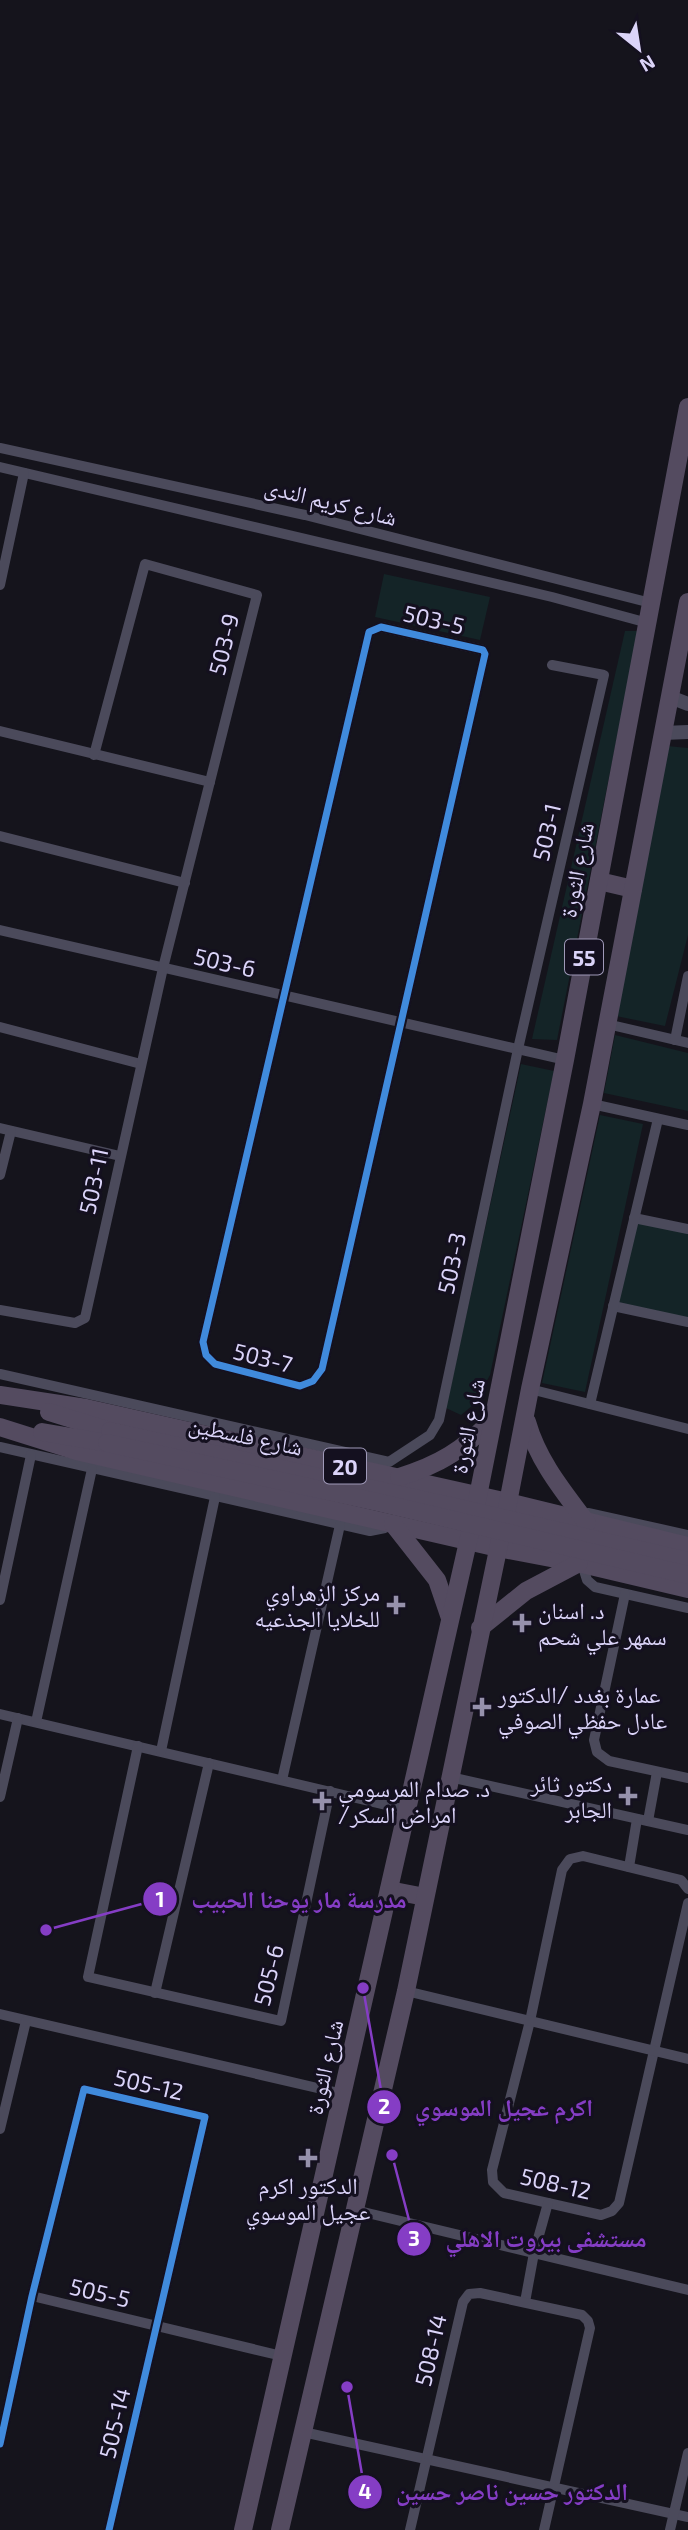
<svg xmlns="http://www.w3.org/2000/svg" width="688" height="2530" font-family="'Exo 2','Noto Naskh Arabic',sans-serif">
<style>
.green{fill:#142427}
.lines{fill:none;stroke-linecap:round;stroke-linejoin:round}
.minor{stroke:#4b4a5b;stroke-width:10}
.tertiary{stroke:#4b4a5b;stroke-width:14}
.primary{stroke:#544b60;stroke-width:18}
.primary-bridge{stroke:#544b60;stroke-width:18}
.cycleway-casing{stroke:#14101f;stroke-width:11}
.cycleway{stroke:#408adc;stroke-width:7}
.poi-dot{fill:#9691ac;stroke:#14101f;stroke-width:2.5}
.labels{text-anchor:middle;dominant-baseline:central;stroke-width:6;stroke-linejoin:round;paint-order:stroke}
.shield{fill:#14101f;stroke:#9f99b8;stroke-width:2}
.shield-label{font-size:21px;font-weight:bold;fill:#dbd4f9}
.street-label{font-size:23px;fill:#dbd4f9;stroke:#14101f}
.poi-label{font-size:23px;fill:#dbd4f9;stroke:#14101f;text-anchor:start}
.leader{fill:none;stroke:#853dc5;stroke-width:2.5}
.callout-dot{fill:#853dc5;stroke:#14101f;stroke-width:2.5}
.mark-label{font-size:21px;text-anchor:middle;font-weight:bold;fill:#fff}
.callout-label{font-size:24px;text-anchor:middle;font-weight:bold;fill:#853dc5;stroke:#14101f;stroke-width:6;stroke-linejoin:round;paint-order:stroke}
</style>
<rect width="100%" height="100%" fill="#15141c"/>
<g class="green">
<polygon points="384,574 490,597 480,640 375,617"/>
<polygon points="625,631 638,631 557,1040 532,1039"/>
<polygon points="667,746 688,748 688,935 665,1026 616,1016"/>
<polygon points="615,1035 688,1053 688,1111 604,1093"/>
<polygon points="521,1064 554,1071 490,1375 473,1405 461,1415 446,1408"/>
<polygon points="600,1115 643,1124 585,1392 542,1383"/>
<polygon points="634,1218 688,1229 688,1322 613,1306"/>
</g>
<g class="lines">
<g class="minor">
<polyline points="0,448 305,515 651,603"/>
<polyline points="0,467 552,597 648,623"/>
<polyline points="0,585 24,473"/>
<polygon points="381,627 483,650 485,654 322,1369 313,1381 300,1386 215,1364 206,1355 203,1342 369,632"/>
<polyline points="0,731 210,782"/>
<polyline points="0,836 185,883"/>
<polyline points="0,930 565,1060"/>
<polyline points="607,1024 688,1043"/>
<polyline points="0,1027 141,1064"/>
<polyline points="675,1040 688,976"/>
<polyline points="592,1104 688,1125"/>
<polyline points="0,1128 120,1156"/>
<polyline points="0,1175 11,1131"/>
<polyline points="634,1218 688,1229"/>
<polyline points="613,1306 688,1322"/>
<polyline points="0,1310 75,1323 85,1318 163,968 257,595 145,564 94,755"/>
<polyline points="0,1374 389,1462 430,1435 439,1420 518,1049 604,675 552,665"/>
<polyline points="530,1389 688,1429"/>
<polyline points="590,1404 658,1119"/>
<polyline points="0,1447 370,1531 385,1528 392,1524"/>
<polyline points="588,1513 688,1535"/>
<polyline points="582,1564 587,1580 595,1587 688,1608"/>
<polyline points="625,1594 594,1740 597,1752 609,1761 688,1778"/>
<polyline points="0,1600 31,1455"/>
<polyline points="0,1714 407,1810"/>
<polyline points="36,1722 92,1469"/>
<polyline points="138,1746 88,1977 281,2021 330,1791"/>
<polyline points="161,1751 215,1497"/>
<polyline points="450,1777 688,1830"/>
<polyline points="282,1780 340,1525"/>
<polyline points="0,1797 18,1718"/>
<polyline points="648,1821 657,1772"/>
<polyline points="629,1867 637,1819"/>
<polyline points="688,1889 681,1880 583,1856 570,1859 562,1870 530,2021 492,2170 493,2182 504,2193 601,2215 612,2211 619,2203 688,1903"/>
<polyline points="406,1991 688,2059"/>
<polyline points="155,1993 209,1763"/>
<polyline points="0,2014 343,2094"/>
<polyline points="0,2129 26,2021"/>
<polyline points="355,2210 688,2290"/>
<polyline points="32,2296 282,2356"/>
<polyline points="525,2302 534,2253 548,2203"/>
<polyline points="303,2432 688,2517"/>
<polyline points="0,2444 32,2296 84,2089 205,2117 109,2530"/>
<polyline points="410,2530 463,2302 469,2294 480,2293 582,2315 588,2321 590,2328 544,2530"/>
<polyline points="670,2530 688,2453"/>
</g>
<g class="tertiary">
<polyline points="670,697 688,704"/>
<polyline points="663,733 688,732"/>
</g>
<g class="primary">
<polyline points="599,881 633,889"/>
<polyline points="0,1395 86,1408 508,1502 688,1546"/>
<polyline points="49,1412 110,1431"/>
<path d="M527,1422C538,1461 563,1491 587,1523"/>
<polyline points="0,1427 76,1451 498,1548 582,1564 688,1589"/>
<polyline points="42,1432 107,1443"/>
<path d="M399,1477C439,1465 463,1450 492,1420"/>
<polyline points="476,1506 565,1060 688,407"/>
<polyline points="506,1513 530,1389 592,1104 688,602"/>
<polyline points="393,1524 437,1580 450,1618"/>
<polyline points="480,1628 526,1591 579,1563"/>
<polyline points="389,1890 425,1897"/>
<polyline points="243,2530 470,1533"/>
<polyline points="280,2530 406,1991 500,1540"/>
</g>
<g class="primary-bridge">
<polyline points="110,1431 455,1507 688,1561"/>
<polyline points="107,1443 377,1502 688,1575"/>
</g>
<defs>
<g id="cycleway">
<polygon points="381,627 483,650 485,654 322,1369 313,1381 300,1386 215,1364 206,1355 203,1342 369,632"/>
<polyline points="0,2444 32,2296 84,2089 205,2117 109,2530"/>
</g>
</defs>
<use href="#cycleway" class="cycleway-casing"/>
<use href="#cycleway" class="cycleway"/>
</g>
<g class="poi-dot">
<path d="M392.5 1594.5h7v7h7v7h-7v7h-7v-7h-7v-7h7z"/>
<path d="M518.5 1612.5h7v7h7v7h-7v7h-7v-7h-7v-7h7z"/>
<path d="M478.5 1696.5h7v7h7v7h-7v7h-7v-7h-7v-7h7z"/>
<path d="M624.5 1785.5h7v7h7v7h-7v7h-7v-7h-7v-7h7z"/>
<path d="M318.5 1790.5h7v7h7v7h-7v7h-7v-7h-7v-7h7z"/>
<path d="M304.5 2147.5h7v7h7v7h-7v7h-7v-7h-7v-7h7z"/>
</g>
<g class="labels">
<g class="shield">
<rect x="565" y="939.5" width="38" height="35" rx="5"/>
<rect x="324" y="1448.5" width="42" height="35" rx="5"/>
</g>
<g class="shield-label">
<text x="584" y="957">55</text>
<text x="345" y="1466">20</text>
</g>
<g class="street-label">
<text transform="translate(331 501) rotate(14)">شارع كريم الندى</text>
<text transform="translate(434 619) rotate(13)">503-5</text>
<text transform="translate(223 644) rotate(-76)">503-9</text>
<text transform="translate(546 832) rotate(-77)">503-1</text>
<text transform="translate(576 870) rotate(-79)">شارع الثورة</text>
<text transform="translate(225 962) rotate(13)">503-6</text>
<text transform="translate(93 1181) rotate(-78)">503-11</text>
<text transform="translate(451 1263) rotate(-78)">503-3</text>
<text transform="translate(263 1357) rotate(14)">503-7</text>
<text transform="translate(467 1426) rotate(-79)">شارع الثورة</text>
<text transform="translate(246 1435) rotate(12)">شارع فلسطين</text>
<text transform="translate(268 1975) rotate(-76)">505-6</text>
<text transform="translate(324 2067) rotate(-77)">شارع الثورة</text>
<text transform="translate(149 2084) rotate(13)">505-12</text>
<text transform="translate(556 2183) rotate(13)">508-12</text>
<text transform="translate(100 2292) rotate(13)">505-5</text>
<text transform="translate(430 2350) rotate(-77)">508-14</text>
<text transform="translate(114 2423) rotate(-77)">505-14</text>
</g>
<g class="poi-label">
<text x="380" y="1592" text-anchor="end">مركز الزهراوي<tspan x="380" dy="26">للخلايا الجذعيه</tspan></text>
<text x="538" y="1610">د. اسنان<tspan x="538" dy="26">سمهر علي شحم</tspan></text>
<text x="498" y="1694">عمارة بغدد /الدكتور<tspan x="498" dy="26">عادل حفظي الصوفي</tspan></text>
<text x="612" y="1783" text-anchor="end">دكتور ثائر<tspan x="612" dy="26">الجابر</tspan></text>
<text x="338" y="1788">د. صدام المرسومي<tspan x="338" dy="26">/امراض السكر</tspan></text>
<text x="308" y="2185" text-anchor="middle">الدكتور اكرم<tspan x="308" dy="26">عجيل الموسوي</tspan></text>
</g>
</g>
<path class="leader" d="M46 1930L160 1899M363 1988L384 2107M392 2155L414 2239M347 2387L365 2492"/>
<g class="callout-dot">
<circle cx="46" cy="1930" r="7"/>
<circle cx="363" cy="1988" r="7"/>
<circle cx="392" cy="2155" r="7"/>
<circle cx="347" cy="2387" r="7"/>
<circle cx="160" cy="1899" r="18"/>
<circle cx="384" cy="2107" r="18"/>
<circle cx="414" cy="2239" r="18"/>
<circle cx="365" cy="2492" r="18"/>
</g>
<g class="mark-label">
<text x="160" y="1907">1</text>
<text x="384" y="2114">2</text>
<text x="414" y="2246">3</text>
<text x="365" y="2499">4</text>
</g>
<g class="callout-label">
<text x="299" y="1908">مدرسة مار يوحنا الحبيب</text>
<text x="504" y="2116">اكرم عجيل الموسوي</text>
<text x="546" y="2247">مستشفى بيروت الاهلي</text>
<text x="512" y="2500">الدكتور حسين ناصر حسين</text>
</g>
<g transform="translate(639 49) rotate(150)" stroke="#14101f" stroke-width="5" paint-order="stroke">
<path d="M0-5L12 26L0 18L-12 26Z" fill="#dbd4f9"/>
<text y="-10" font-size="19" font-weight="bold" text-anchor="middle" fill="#dbd4f9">N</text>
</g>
</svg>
